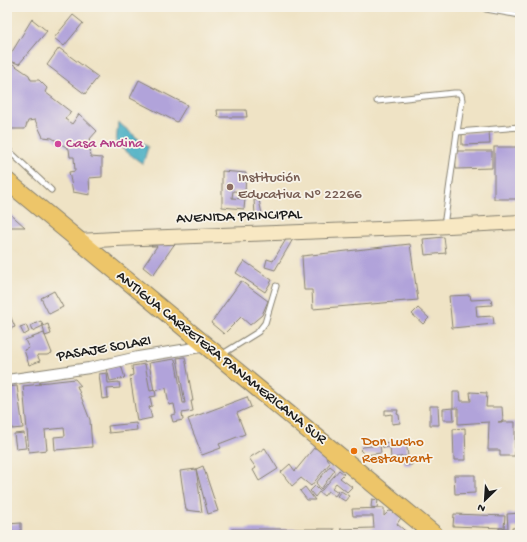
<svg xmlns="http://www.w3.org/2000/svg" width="527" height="542" font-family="'Gochi Hand',sans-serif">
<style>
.water{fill:#44adc3;stroke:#306470}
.building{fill:#b1a3da}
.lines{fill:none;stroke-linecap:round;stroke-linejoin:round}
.service-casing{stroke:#868070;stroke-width:7}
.minor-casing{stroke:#868070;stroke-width:12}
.secondary-casing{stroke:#868070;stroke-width:16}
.trunk-casing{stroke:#868070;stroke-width:19}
.service{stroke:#fff;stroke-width:5}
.minor{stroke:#fff;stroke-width:10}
.secondary{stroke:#f8e8c3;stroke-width:14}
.trunk{stroke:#edc569;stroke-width:17}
.hotel-dot{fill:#d1479c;stroke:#f7f3e8;stroke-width:1.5}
.education-dot{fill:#8d6e63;stroke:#f7f3e8;stroke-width:1.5}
.food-dot{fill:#e8710a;stroke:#f7f3e8;stroke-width:1.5}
.labels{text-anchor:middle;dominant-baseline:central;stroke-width:3.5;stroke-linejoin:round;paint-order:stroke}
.hotel-label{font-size:15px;fill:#b23c85;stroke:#f7f3e8;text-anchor:start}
.education-label{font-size:15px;fill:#785e54;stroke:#f7f3e8;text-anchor:start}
.street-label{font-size:15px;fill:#1c1c1c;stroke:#f7f3e8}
.food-label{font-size:15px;fill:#c56008;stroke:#f7f3e8;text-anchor:start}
</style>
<rect width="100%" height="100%" fill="#f7f3e8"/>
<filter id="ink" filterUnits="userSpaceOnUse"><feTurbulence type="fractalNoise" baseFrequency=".025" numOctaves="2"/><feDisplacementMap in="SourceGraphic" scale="8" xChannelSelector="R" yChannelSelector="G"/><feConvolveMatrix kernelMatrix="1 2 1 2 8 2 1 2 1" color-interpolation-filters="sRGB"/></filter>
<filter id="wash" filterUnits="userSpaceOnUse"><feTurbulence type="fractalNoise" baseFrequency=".012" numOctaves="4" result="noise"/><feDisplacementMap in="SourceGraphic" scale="16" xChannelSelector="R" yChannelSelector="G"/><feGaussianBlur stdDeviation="0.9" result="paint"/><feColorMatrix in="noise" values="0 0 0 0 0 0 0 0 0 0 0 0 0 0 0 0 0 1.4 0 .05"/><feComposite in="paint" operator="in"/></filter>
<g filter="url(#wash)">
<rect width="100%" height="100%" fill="#efe3c5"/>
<polygon class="water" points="118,122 148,147 143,164 116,144"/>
<g id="blocks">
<g class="building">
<polygon points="73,15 83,23 64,46 54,38"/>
<polygon points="32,19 47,31 19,64 7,60"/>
<polygon points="59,48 98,77 85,94 47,65"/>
<polygon points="7,60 29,75 31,80 39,80 47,88 45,92 71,112 65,119 72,124 79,114 97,131 89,140 91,157 102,158 102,177 89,178 90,195 73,192 69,172 75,171 74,157 70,157 69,149 52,138 43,137 35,120 28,121 25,129 9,129 7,121"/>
<polygon points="139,80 187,105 177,122 130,98"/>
<polygon points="217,110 246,110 247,117 218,117"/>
<polygon points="489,132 490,144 462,145 462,133"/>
<rect x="494" y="147" width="26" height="52"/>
<polygon points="455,151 492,151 492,168 456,169"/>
<polygon points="222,171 246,173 245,192 233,191 232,198 245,199 244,209 222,207"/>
<polygon points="254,200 259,200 262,214 255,215"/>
<polygon points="7,211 25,227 7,227"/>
<polygon points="288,236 293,239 275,270 265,267 267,259 273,261"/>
<polygon points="444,237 446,253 425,255 423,239"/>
<polygon points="178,239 153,275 143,267 157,246 151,246 157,240"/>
<polygon points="410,244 418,300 313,309 312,290 304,290 302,256"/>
<polygon points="244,261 272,280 265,292 236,273"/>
<polygon points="241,281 268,301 262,315 250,325 241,317 224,334 211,323"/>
<polygon points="54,291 63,307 49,314 41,298"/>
<polygon points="470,295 471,300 491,299 492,305 476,306 477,317 493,316 494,324 452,328 449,296"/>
<polygon points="418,308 429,318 423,324 412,314"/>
<polygon points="9,313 15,327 7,330 7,314"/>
<polygon points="41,321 43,326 32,331 30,326"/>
<polygon points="48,324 51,334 45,336 43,326"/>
<polygon points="26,325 29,332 24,335 20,327"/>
<polygon points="44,333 52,353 47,355 37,355 40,361 29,365 24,350 29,348 25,340"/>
<polygon points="185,357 193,401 191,401 193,411 182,413 183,420 173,422 171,415 176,414 174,404 169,405 166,388 154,391 149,363 175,359 183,403 185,403 177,358"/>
<polygon points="145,364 150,391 155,390 156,396 150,397 152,406 149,407 152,418 137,421 130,376 133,375 132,366"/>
<polygon points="121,365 125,378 110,381 107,369"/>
<polygon points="107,373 108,383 119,382 120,388 107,389 108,398 102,399 99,374"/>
<polygon points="75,379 81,386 77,386 90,420 92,447 55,450 54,437 65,436 64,428 45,430 47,450 29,452 23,386 41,384 39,383"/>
<polygon points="17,386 23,428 12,429 7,387"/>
<polygon points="453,392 460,392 461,401 471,401 470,392 487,393 486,407 502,407 503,421 498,422 515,422 515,456 500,456 500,450 488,450 489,422 458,424 458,408 453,408"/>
<polygon points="247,397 251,407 237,413 245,434 219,444 221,448 202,455 188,419"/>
<polygon points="430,406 438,406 439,425 430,425"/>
<polygon points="453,408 454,420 443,420 443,409"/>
<polygon points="385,410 398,410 397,414 399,415 400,423 392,424 392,414 385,415"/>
<polygon points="136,423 137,430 109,433 108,426"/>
<polygon points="465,428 466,460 454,460 453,429"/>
<polygon points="24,433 26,448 16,449 14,434"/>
<polygon points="406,440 408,456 391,458 390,447 383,448 383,443"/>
<polygon points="380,445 381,453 365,455 360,450 363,447"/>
<polygon points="265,448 278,469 259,481 253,470 256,468 249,458"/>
<polygon points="314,448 320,448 327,452 326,458 330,463 311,486 301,478 292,486 281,472 290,464 295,471"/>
<polygon points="412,458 412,465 404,465 404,459"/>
<polygon points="203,466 218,511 208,514 196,469"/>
<polygon points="330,466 335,470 321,489 316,483"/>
<polygon points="196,469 202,512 186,510 180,471"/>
<polygon points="339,470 344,474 340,478 352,487 347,492 336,483 332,488 338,492 335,496 328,491 324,496 319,492 315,497 310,491 315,486 320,491 322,490"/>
<polygon points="454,475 475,475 475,493 455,494"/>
<polygon points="305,487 315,500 307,500 300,491"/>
<polygon points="341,491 349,496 345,501 337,496"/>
<polygon points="372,499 378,500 377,508 371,507"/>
<polygon points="384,508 384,516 389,511 404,513 397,524 410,535 346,535 340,529 374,528 373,516 353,516 352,509"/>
<polygon points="520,513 520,527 512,528 513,535 499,535 499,528 508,528 507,514"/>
<polygon points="454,514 505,516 504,528 453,526"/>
<polygon points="21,523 21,531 7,533 7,524"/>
<rect x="232" y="529" width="102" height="6"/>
</g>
</g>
</g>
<g filter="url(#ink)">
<use href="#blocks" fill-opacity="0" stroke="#868070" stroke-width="1"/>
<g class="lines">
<defs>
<g id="service">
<polyline points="486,9 520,15"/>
<polyline points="377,101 454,93 459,93 461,95 462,100 457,132 444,226"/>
<polyline points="457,132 520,127"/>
<polyline points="7,149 51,190"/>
<polyline points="221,355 258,332 265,323 276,286"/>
</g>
<polyline id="minor" points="7,380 89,368 138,357 207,346"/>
<polyline id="secondary" points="79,241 115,239 432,227 520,222"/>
<polyline id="trunk" points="7,181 435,535"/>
</defs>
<use href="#service" class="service-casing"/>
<use href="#minor" class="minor-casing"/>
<use href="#secondary" class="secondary-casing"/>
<use href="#trunk" class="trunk-casing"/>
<use href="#service" class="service"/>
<use href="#minor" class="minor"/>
<use href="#secondary" class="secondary"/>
<use href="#trunk" class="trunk"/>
</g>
</g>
<circle class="hotel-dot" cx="58" cy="144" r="4"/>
<circle class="education-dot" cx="230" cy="187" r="4"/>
<circle class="food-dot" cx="354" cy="451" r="4"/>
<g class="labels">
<g class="hotel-label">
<text x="66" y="144">Casa Andina</text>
</g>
<g class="education-label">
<text x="238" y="178">Institución<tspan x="238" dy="17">Educativa Nº 22266</tspan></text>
</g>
<g class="street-label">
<text transform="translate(239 217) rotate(-2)">AVENIDA PRINCIPAL</text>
<text transform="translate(104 349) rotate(-10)">PASAJE SOLARI</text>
<text transform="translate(221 358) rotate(39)">ANTIGUA CARRETERA PANAMERICANA SUR</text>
</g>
<g class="food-label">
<text x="362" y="442">Don Lucho<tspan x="362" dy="17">Restaurant</tspan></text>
</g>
</g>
<rect width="527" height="542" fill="none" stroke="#f7f3e8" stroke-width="24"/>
<g transform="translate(485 500) rotate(205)" stroke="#f7f3e8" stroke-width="3" paint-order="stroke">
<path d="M0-3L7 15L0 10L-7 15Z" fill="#1c1c1c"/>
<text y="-6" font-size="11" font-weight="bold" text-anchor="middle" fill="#1c1c1c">N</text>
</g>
</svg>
